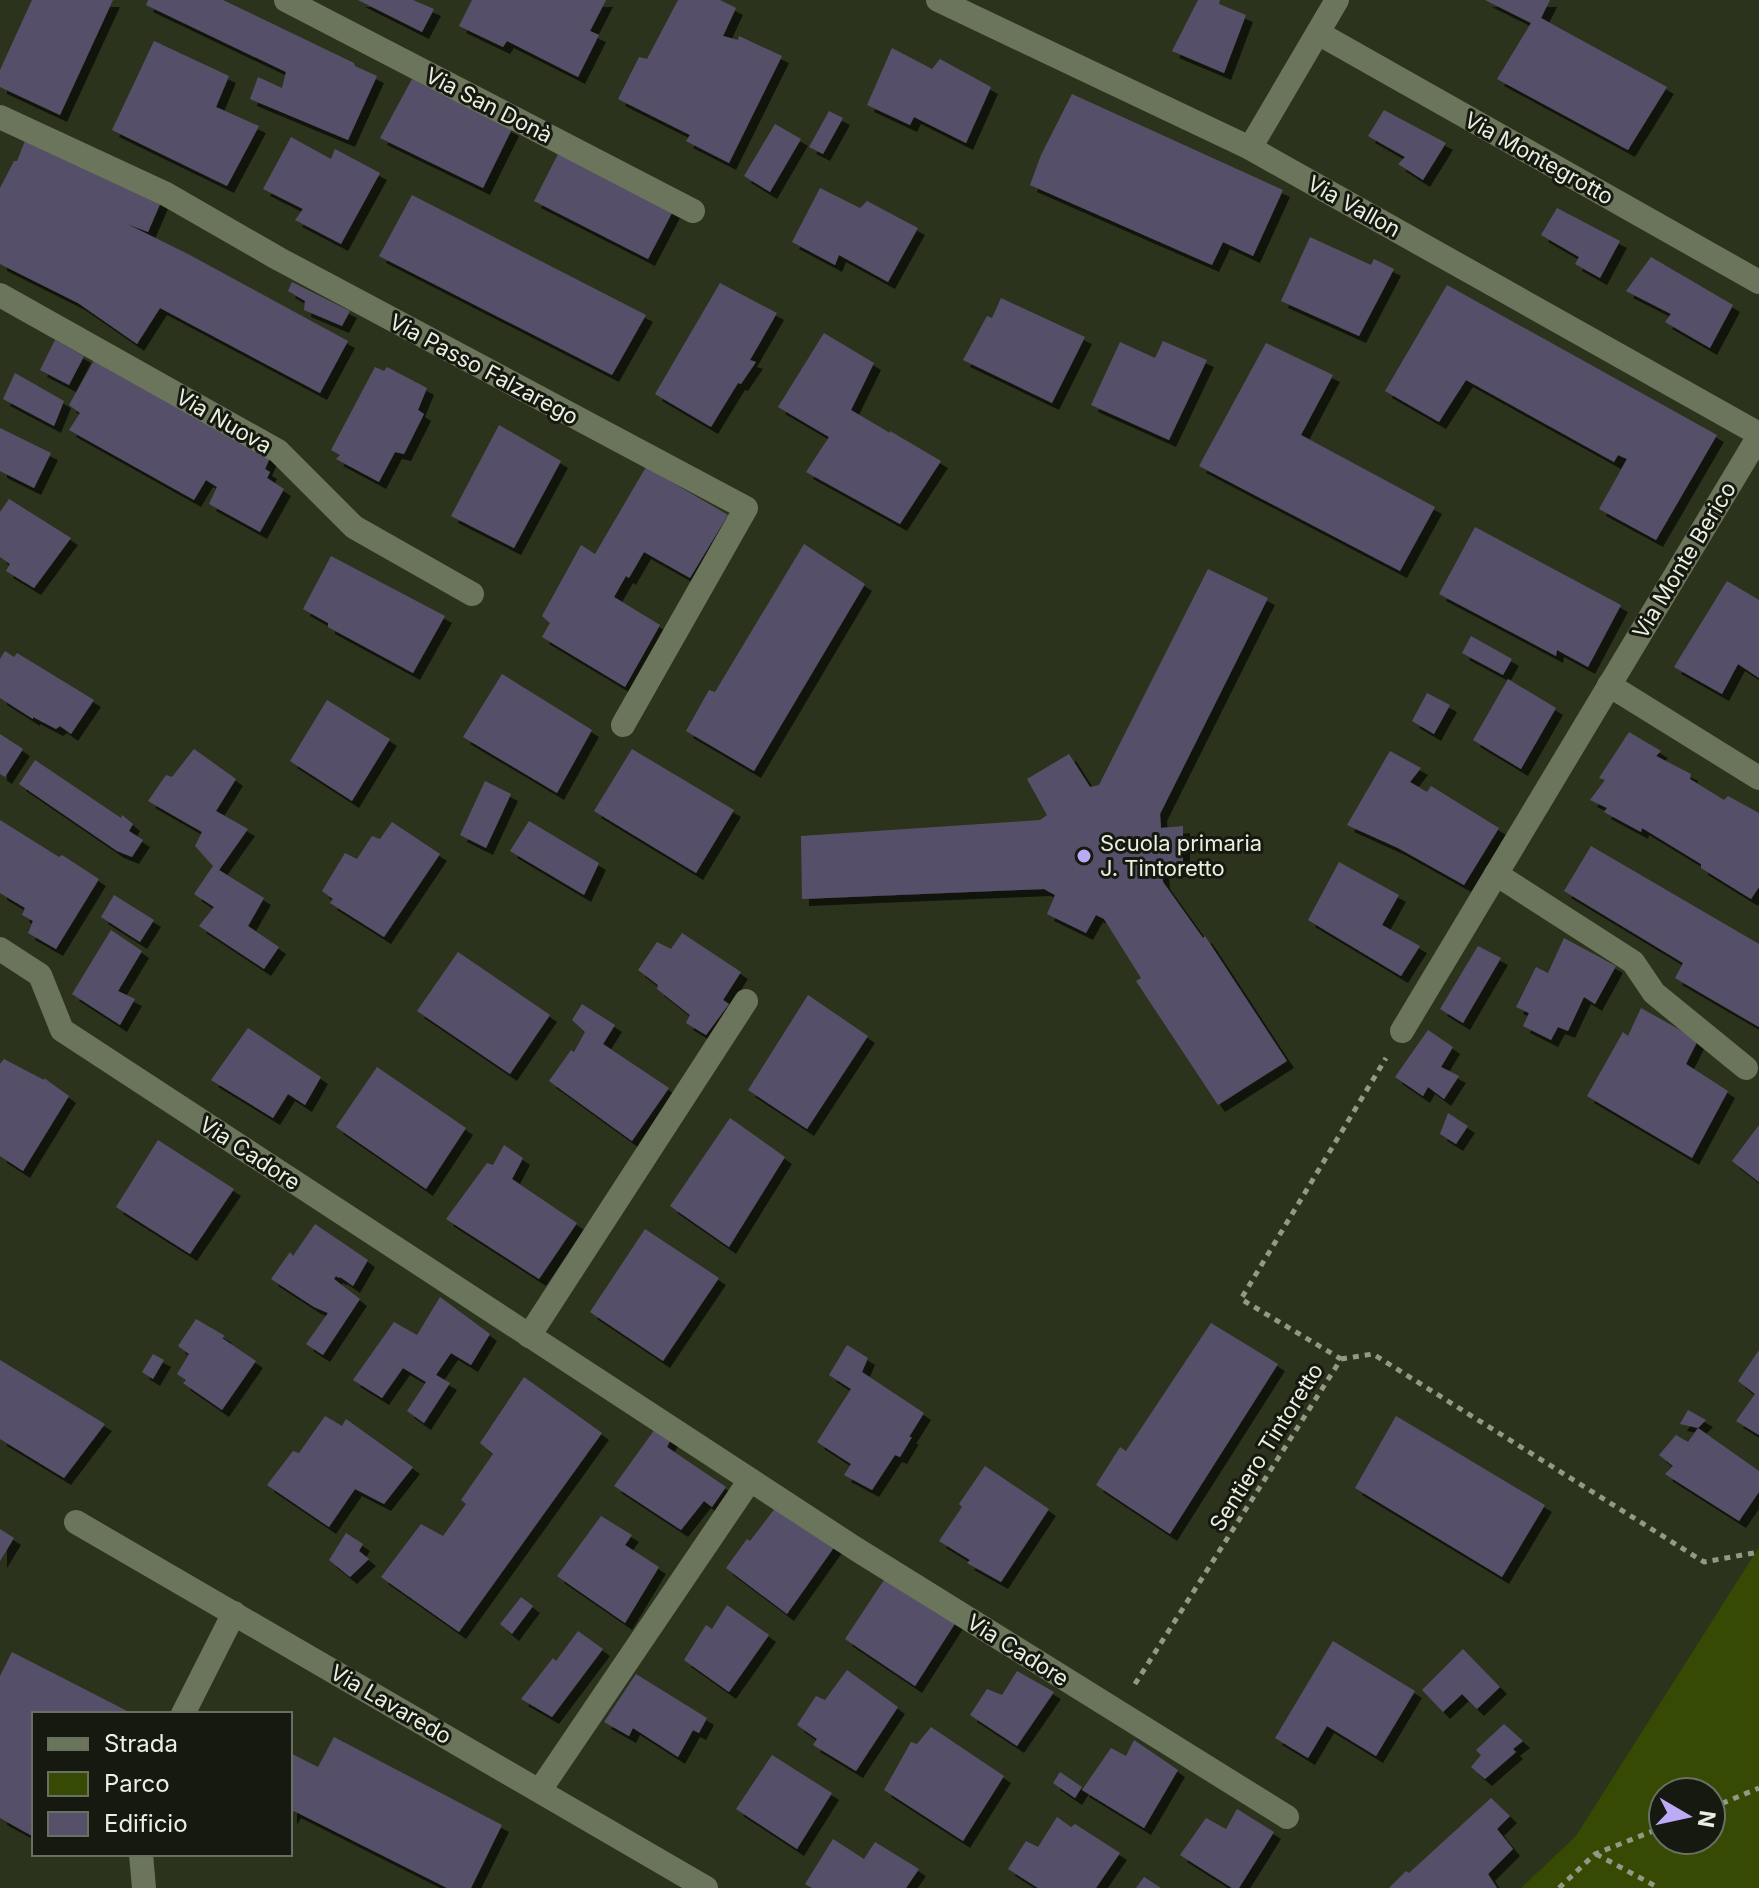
<svg xmlns="http://www.w3.org/2000/svg" width="1759" height="1888" font-family="Inter,sans-serif">
<style>
.green{fill:#374a03;fill-rule:evenodd}
.building{fill:#565069;filter:url(#shadow)}
.lines{fill:none;stroke-linecap:round;stroke-linejoin:round}
.path{stroke:#939987;stroke-width:5;stroke-dasharray:6 6;stroke-linecap:butt}
.minor{stroke:#6b755b;stroke-width:24}
.poi-dot{fill:#bcaaf6;stroke:#15190f;stroke-width:3}
.labels{text-anchor:middle;dominant-baseline:central;stroke-width:6;stroke-linejoin:round;paint-order:stroke}
.street-label{font-size:22px;fill:#eaefe1;stroke:#15190f}
.poi-label{font-size:22px;fill:#eaefe1;stroke:#15190f;text-anchor:start}
</style>
<defs>
<filter id="shadow"><feDropShadow dx="7" dy="7" stdDeviation="0" flood-color="#0009"/></filter>
</defs>
<rect width="100%" height="100%" fill="#2b331c"/>
<path class="green" d="M1759,1547V1888H1521L1576,1836ZM1663,1792H1711V1840H1663Z"/>
<g class="building">
<polygon points="32,0 113,0 60,115 0,87 0,70"/>
<polygon points="148,0 223,0 354,63 355,66 377,76 348,140 250,99 258,77 282,88 286,72 146,5"/>
<polygon points="358,0 413,0 434,9 422,32"/>
<polygon points="472,0 606,0 590,31 599,35 578,77 507,41 503,47 459,26"/>
<polygon points="678,0 720,0 736,8 723,36 738,40 739,36 782,56 729,163 686,141 690,135 618,99 639,57 647,59"/>
<polygon points="1198,0 1220,0 1219,4 1246,15 1224,73 1172,51"/>
<polygon points="1485,0 1550,0 1541,18 1667,87 1628,150 1497,79 1531,23"/>
<polygon points="154,41 229,76 216,107 259,126 227,186 112,130"/>
<polygon points="892,48 932,69 940,59 991,87 966,143 914,117 910,125 867,105"/>
<polygon points="412,79 512,129 483,188 380,138"/>
<polygon points="1072,94 1283,190 1253,256 1223,242 1212,265 1030,185 1041,155"/>
<polygon points="1384,110 1446,143 1423,180 1398,164 1405,157 1368,136"/>
<polygon points="829,111 843,118 823,154 809,147"/>
<polygon points="775,124 801,139 770,192 744,176"/>
<polygon points="291,137 331,159 335,149 380,173 341,244 295,220 303,209 263,189"/>
<polygon points="25,141 161,202 148,232 127,224 188,254 348,341 320,393 160,308 137,344 78,303 0,264 0,188 14,161 17,161"/>
<polygon points="558,154 673,211 648,259 534,201"/>
<polygon points="820,188 860,208 867,201 918,228 888,282 839,255 835,265 792,242"/>
<polygon points="412,195 646,315 612,375 379,256"/>
<polygon points="1557,208 1620,241 1600,278 1575,264 1579,257 1541,235"/>
<polygon points="1310,237 1371,265 1374,259 1394,269 1359,336 1281,301"/>
<polygon points="1651,257 1733,305 1710,348 1665,322 1671,314 1626,291"/>
<polygon points="292,282 350,311 342,326 304,310 305,301 288,291"/>
<polygon points="720,283 777,313 750,360 756,362 741,384 738,383 711,427 655,394"/>
<polygon points="1447,285 1717,435 1656,540 1599,509 1627,459 1618,455 1614,462 1466,380 1439,422 1385,391"/>
<polygon points="1001,298 1085,337 1052,403 963,360 987,316 992,318"/>
<polygon points="824,333 874,363 851,410 890,433 890,431 941,461 900,524 806,472 829,437 778,407"/>
<polygon points="55,340 84,356 69,385 40,370"/>
<polygon points="1163,341 1207,360 1169,440 1091,405 1120,342 1155,358"/>
<polygon points="1266,343 1333,375 1301,435 1435,507 1400,571 1199,466"/>
<polygon points="97,355 273,451 265,469 270,472 267,478 284,489 260,532 209,504 217,487 206,480 194,500 69,430 80,413 69,405"/>
<polygon points="375,367 384,371 387,367 427,388 418,410 424,414 404,454 395,452 379,482 336,459 340,455 331,450"/>
<polygon points="15,373 64,401 54,426 3,399"/>
<polygon points="499,425 561,461 514,548 451,516"/>
<polygon points="0,428 51,453 34,488 0,471"/>
<polygon points="646,467 728,515 690,578 644,552 629,578 626,576 614,597 660,625 625,687 542,637 550,623 542,616 581,545 595,554"/>
<polygon points="9,499 71,538 34,588 6,571 10,564 0,557 0,512"/>
<polygon points="1475,527 1621,605 1588,667 1557,650 1556,656 1439,594"/>
<polygon points="804,544 865,584 754,771 686,731 709,690 715,692"/>
<polygon points="331,556 445,616 413,673 328,627 328,623 303,609"/>
<polygon points="1208,569 1268,598 1160,814 1161,828 1183,826 1183,870 1162,870 1163,882 1203,938 1205,936 1287,1061 1218,1105 1136,981 1141,978 1104,919 1096,915 1086,933 1047,914 1055,895 1044,889 802,899 801,836 1040,820 1047,815 1027,779 1069,754 1090,787 1099,785"/>
<polygon points="1727,581 1759,600 1759,678 1738,664 1722,694 1674,667"/>
<polygon points="1471,636 1512,659 1503,675 1462,653"/>
<polygon points="5,651 14,657 17,653 94,700 71,734 60,726 56,729 33,717 33,719 0,698 0,659"/>
<polygon points="502,674 592,730 557,793 463,737"/>
<polygon points="1508,679 1556,708 1521,769 1473,740"/>
<polygon points="1427,693 1450,705 1434,734 1412,721"/>
<polygon points="327,700 390,739 352,801 290,761"/>
<polygon points="1629,732 1661,751 1656,756 1691,774 1690,779 1724,800 1728,796 1759,813 1759,887 1751,899 1701,868 1701,864 1642,828 1641,832 1604,812 1607,808 1590,800 1605,780 1599,778"/>
<polygon points="0,734 23,749 5,777 0,774"/>
<polygon points="194,749 236,779 216,811 248,829 219,870 264,898 248,926 279,947 264,969 199,926 214,907 194,894 213,866 195,846 202,832 148,801 166,775 172,777"/>
<polygon points="632,749 734,810 696,873 594,811"/>
<polygon points="1390,751 1421,768 1410,782 1427,792 1431,786 1499,828 1464,885 1398,848 1347,825"/>
<polygon points="35,760 121,818 122,815 133,824 129,831 143,840 132,857 117,851 19,784"/>
<polygon points="485,781 511,794 486,848 460,835"/>
<polygon points="0,820 59,857 62,855 99,879 56,949 28,933 33,921 22,915 25,908 0,893"/>
<polygon points="529,821 599,863 584,895 510,851"/>
<polygon points="392,822 440,854 384,937 330,903 333,899 322,891 345,853 357,859 372,836 380,839"/>
<polygon points="1591,846 1759,944 1759,1027 1675,978 1683,963 1564,891"/>
<polygon points="1339,862 1399,895 1382,925 1420,946 1401,976 1308,920"/>
<polygon points="114,895 154,920 140,942 101,917"/>
<polygon points="111,930 142,951 118,991 135,999 120,1025 72,994"/>
<polygon points="682,933 741,972 723,1000 729,1004 706,1035 686,1023 690,1015 657,989 658,985 638,970 657,942 671,949"/>
<polygon points="1564,938 1616,966 1595,1004 1584,997 1568,1031 1558,1027 1551,1040 1523,1026 1529,1013 1516,1007 1536,967 1548,973"/>
<polygon points="1478,946 1501,958 1463,1023 1440,1009"/>
<polygon points="458,952 550,1015 510,1074 417,1011"/>
<polygon points="808,995 868,1036 807,1129 748,1090"/>
<polygon points="582,1004 615,1025 603,1044 669,1088 632,1141 549,1081 571,1050 574,1052 585,1032 572,1020"/>
<polygon points="1641,1008 1698,1040 1686,1064 1728,1091 1692,1158 1587,1096 1623,1032 1628,1036"/>
<polygon points="248,1028 321,1077 305,1105 288,1094 273,1118 211,1080"/>
<polygon points="1428,1030 1453,1047 1441,1067 1459,1076 1444,1099 1428,1087 1423,1096 1395,1077"/>
<polygon points="4,1059 44,1080 44,1078 69,1096 23,1171 0,1156 0,1064"/>
<polygon points="377,1067 466,1128 426,1189 336,1127"/>
<polygon points="1448,1113 1468,1126 1456,1144 1440,1134"/>
<polygon points="730,1118 785,1157 729,1247 670,1206"/>
<polygon points="1759,1125 1759,1182 1732,1161"/>
<polygon points="158,1140 234,1189 190,1254 116,1207"/>
<polygon points="504,1145 523,1158 512,1179 577,1223 539,1279 446,1219 487,1163 493,1165"/>
<polygon points="315,1224 368,1260 353,1286 340,1277 339,1278 336,1276 334,1279 360,1299 323,1355 306,1344 328,1313 314,1307 271,1279 290,1252 293,1256"/>
<polygon points="645,1229 719,1278 663,1361 590,1312"/>
<polygon points="440,1297 490,1334 471,1365 451,1353 436,1375 450,1383 424,1423 407,1411 426,1382 403,1368 382,1398 353,1380 394,1322 417,1335"/>
<polygon points="196,1319 225,1336 222,1338 256,1361 222,1410 183,1383 186,1380 177,1374 189,1354 178,1346"/>
<polygon points="1211,1323 1278,1364 1170,1534 1096,1485 1120,1447 1126,1451"/>
<polygon points="847,1345 868,1358 862,1372 924,1413 909,1437 912,1437 900,1457 895,1455 872,1490 844,1475 851,1464 817,1442 851,1389 829,1375"/>
<polygon points="1759,1350 1759,1435 1736,1421 1755,1394 1738,1381"/>
<polygon points="153,1354 164,1360 153,1379 142,1372"/>
<polygon points="0,1360 105,1424 64,1478 0,1439"/>
<polygon points="524,1377 602,1433 459,1632 381,1577 421,1524 443,1536 466,1504 461,1500 493,1454 480,1443"/>
<polygon points="1688,1410 1706,1420 1698,1428 1680,1424"/>
<polygon points="325,1416 342,1426 346,1419 413,1467 384,1504 355,1489 329,1527 267,1485 293,1451 299,1453"/>
<polygon points="1396,1416 1545,1505 1502,1577 1355,1488"/>
<polygon points="1698,1428 1759,1471 1759,1492 1739,1521 1665,1474 1673,1466 1659,1455 1676,1435 1688,1442"/>
<polygon points="655,1429 671,1439 667,1447 726,1487 712,1507 704,1501 681,1530 614,1486"/>
<polygon points="985,1466 1049,1509 1001,1582 967,1563 970,1560 939,1541 962,1507 959,1504"/>
<polygon points="776,1507 835,1546 787,1614 726,1568 747,1539 750,1541"/>
<polygon points="601,1516 632,1535 625,1545 659,1567 625,1623 557,1576"/>
<polygon points="0,1529 14,1538 0,1561"/>
<polygon points="346,1533 363,1544 359,1551 369,1559 350,1577 329,1560"/>
<polygon points="886,1577 956,1622 915,1686 845,1639"/>
<polygon points="521,1597 533,1606 512,1634 500,1624"/>
<polygon points="727,1605 769,1635 729,1692 684,1660 706,1625 712,1629"/>
<polygon points="578,1631 603,1649 552,1717 521,1699 553,1658 556,1661"/>
<polygon points="1333,1641 1415,1691 1376,1756 1327,1726 1308,1758 1275,1738"/>
<polygon points="1463,1649 1500,1687 1477,1709 1462,1694 1443,1712 1422,1690"/>
<polygon points="12,1652 133,1714 34,1714 34,1837 0,1818 0,1676"/>
<polygon points="847,1670 898,1707 856,1771 813,1745 817,1739 797,1725 816,1696 825,1700"/>
<polygon points="1017,1671 1054,1692 1017,1746 970,1715 987,1689 1002,1695"/>
<polygon points="636,1674 707,1718 699,1733 693,1730 678,1757 633,1728 629,1736 604,1722"/>
<polygon points="1504,1724 1523,1741 1513,1749 1516,1752 1485,1779 1471,1767 1481,1755 1476,1750"/>
<polygon points="931,1727 1004,1776 963,1841 884,1790 911,1742 917,1744"/>
<polygon points="334,1737 502,1825 471,1888 447,1888 294,1811 290,1818 290,1753 318,1767"/>
<polygon points="1134,1740 1178,1770 1144,1828 1082,1790 1111,1748 1126,1756"/>
<polygon points="772,1755 832,1793 797,1849 736,1809"/>
<polygon points="1060,1772 1082,1787 1075,1798 1053,1783"/>
<polygon points="1491,1798 1510,1816 1497,1829 1513,1849 1488,1874 1497,1888 1389,1888 1406,1871 1409,1873"/>
<polygon points="1237,1809 1274,1832 1239,1888 1232,1888 1180,1855 1206,1818 1226,1829"/>
<polygon points="1057,1817 1071,1827 1075,1824 1120,1853 1096,1888 1038,1888 1008,1869 1026,1841 1038,1847"/>
<polygon points="833,1839 864,1859 875,1842 919,1869 906,1888 812,1888 805,1884"/>
<polygon points="1144,1877 1161,1888 1136,1888"/>
</g>
<g class="lines">
<g class="path">
<polyline points="1341,1359 1373,1354 1704,1562 1759,1552"/>
<polyline points="1135,1684 1341,1359 1241,1299 1386,1058"/>
<polyline points="1711,1808 1759,1788"/>
<polyline points="1596,1854 1659,1888"/>
<polyline points="1559,1888 1595,1854 1663,1827"/>
</g>
<g class="minor">
<polyline points="286,0 693,211"/>
<polyline points="938,0 1250,148 1759,434"/>
<polyline points="1318,33 1759,282"/>
<polyline points="0,117 166,194 279,259 746,508 623,725"/>
<polyline points="1250,148 1337,0"/>
<polyline points="0,295 278,451 354,527 472,594"/>
<polyline points="1609,685 1759,778"/>
<polyline points="1496,874 1633,962 1654,993 1746,1068"/>
<polyline points="0,949 40,975 62,1030 856,1549 1287,1817"/>
<polyline points="1402,1031 1759,436"/>
<polyline points="529,1336 746,1001"/>
<polyline points="76,1522 706,1888"/>
<polyline points="183,1714 234,1613"/>
<polyline points="540,1790 750,1480"/>
<polyline points="141,1854 144,1888"/>
</g>
</g>
<circle class="poi-dot" cx="1084" cy="856" r="8"/>
<g class="labels">
<g class="street-label">
<text transform="translate(489 105) rotate(27)">Via San Donà</text>
<text transform="translate(1539 158) rotate(29)">Via Montegrotto</text>
<text transform="translate(1354 206) rotate(29)">Via Vallon</text>
<text transform="translate(484 369) rotate(28)">Via Passo Falzarego</text>
<text transform="translate(224 421) rotate(30)">Via Nuova</text>
<text transform="translate(1684 560) rotate(-59)">Via Monte Berico</text>
<text transform="translate(250 1153) rotate(33)">Via Cadore</text>
<text transform="translate(1266 1447) rotate(-58)">Sentiero Tintoretto</text>
<text transform="translate(1018 1650) rotate(32)">Via Cadore</text>
<text transform="translate(391 1704) rotate(30)">Via Lavaredo</text>
</g>
<g class="poi-label">
<text x="1100" y="843">Scuola primaria<tspan x="1100" dy="25">J. Tintoretto</tspan></text>
</g>
</g>
<rect x="32" y="1712" width="260" height="144" fill="#15190f" stroke="#6a6f63" stroke-width="2"/>
<rect x="48" y="1738" width="40" height="12" fill="#6b755b" stroke="#6a6f63" stroke-width="2"/>
<text x="104" y="1752" font-size="24" fill="#eaefe1">Strada</text>
<rect x="48" y="1772" width="40" height="24" fill="#374a03" stroke="#6a6f63" stroke-width="2"/>
<text x="104" y="1792" font-size="24" fill="#eaefe1">Parco</text>
<rect x="48" y="1812" width="40" height="24" fill="#565069" stroke="#6a6f63" stroke-width="2"/>
<text x="104" y="1832" font-size="24" fill="#eaefe1">Edificio</text>
<g transform="translate(1687 1816) rotate(99)"><circle r="38" fill="#15190f" stroke="#6a6f63" stroke-width="2"/>
<path d="M0-6L14 30L0 20L-14 30Z" fill="#bcaaf6"/>
<text y="-12" font-size="22" font-weight="bold" text-anchor="middle" fill="#eaefe1">N</text>
</g>
</svg>
